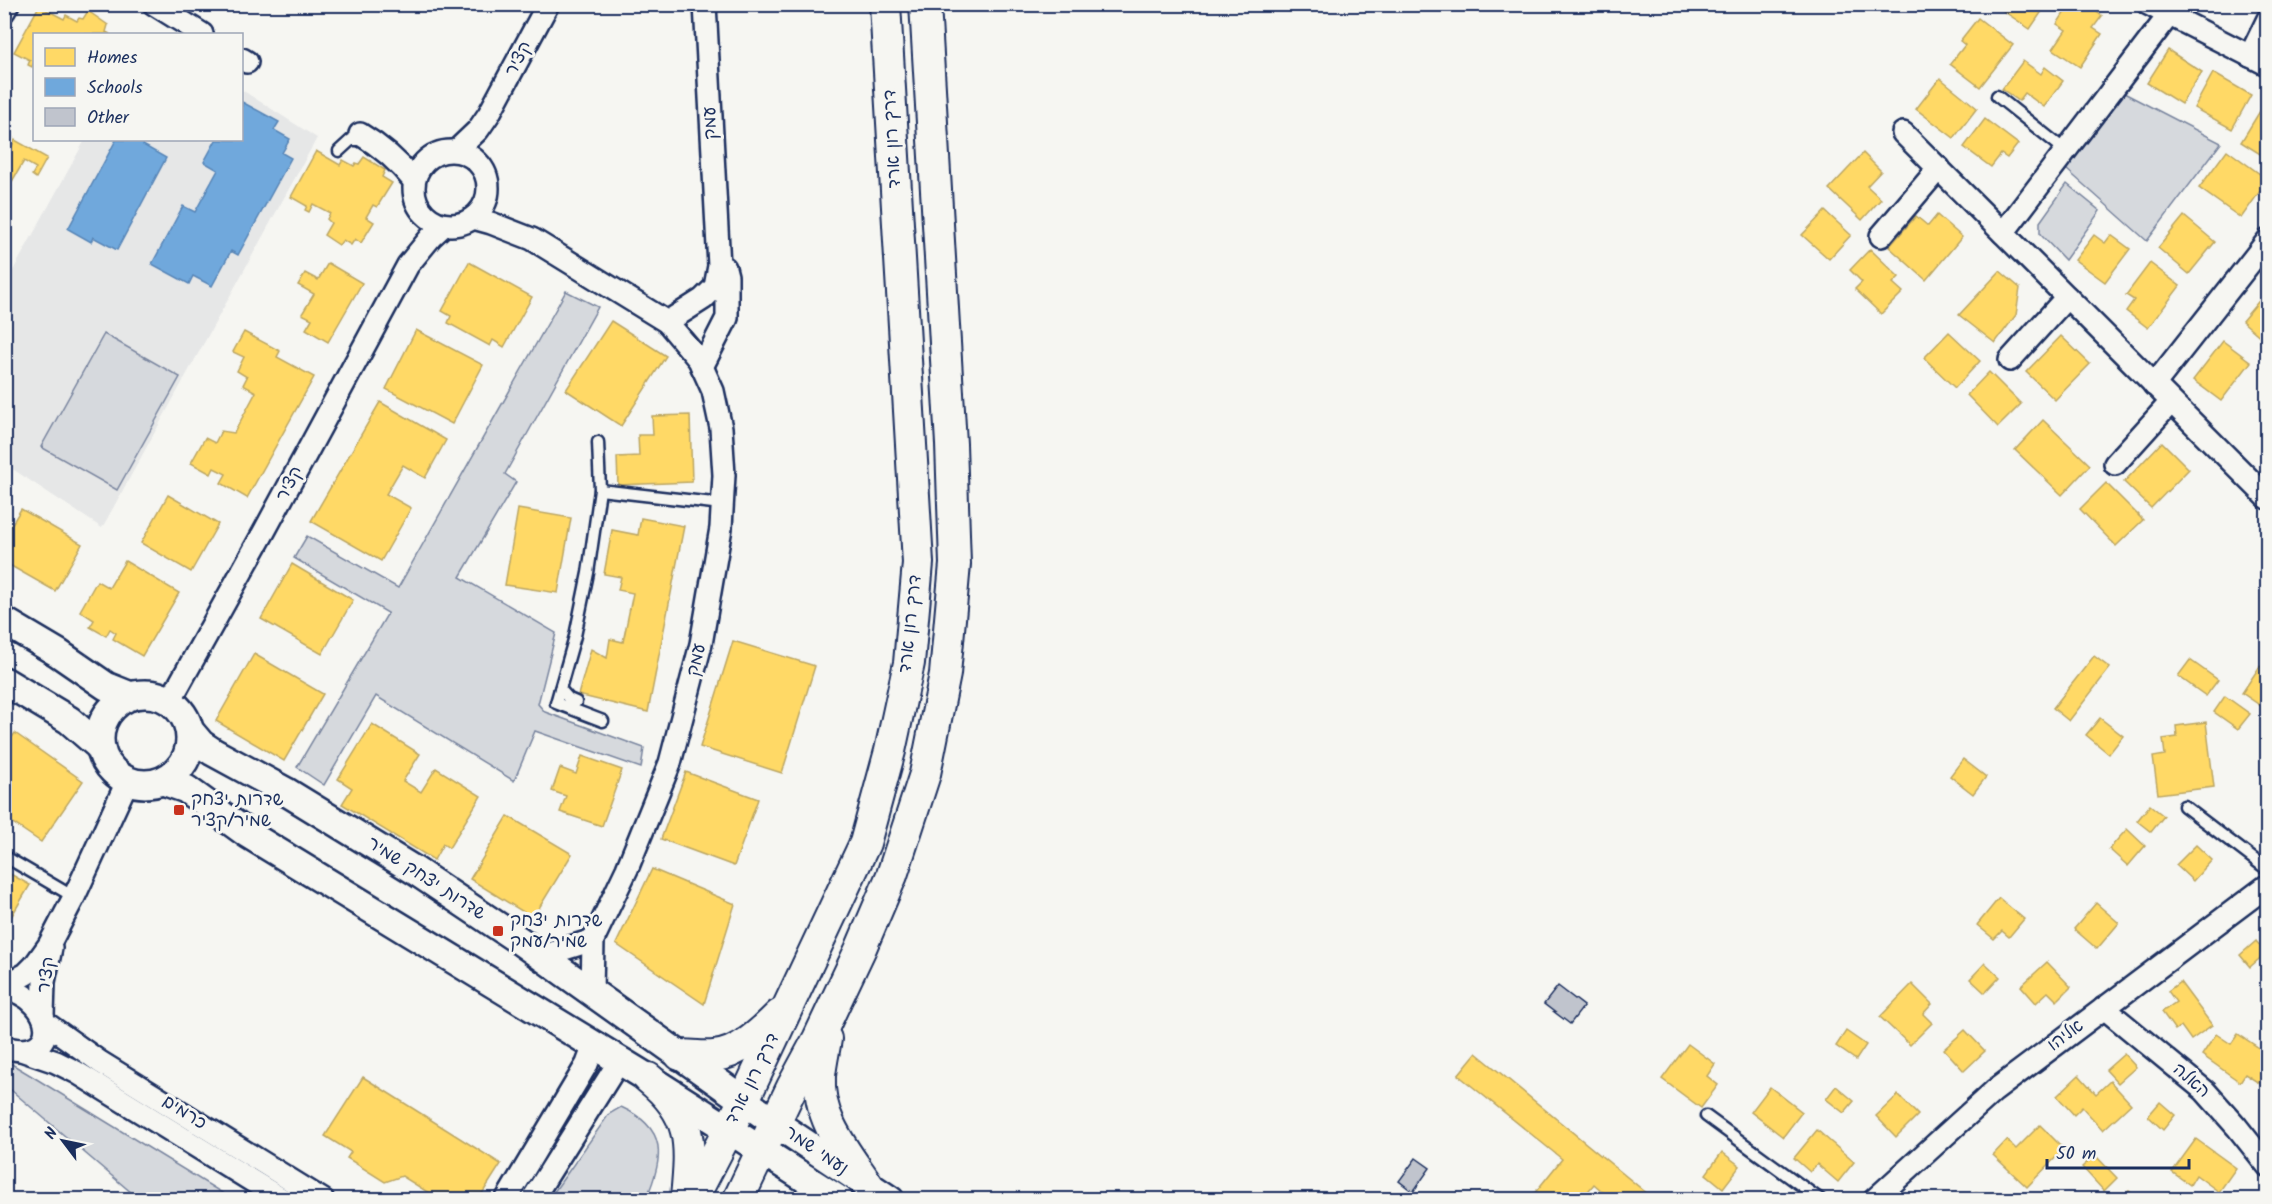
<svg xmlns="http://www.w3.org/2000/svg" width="2272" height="1204" font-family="Kalam,'Playpen Sans Hebrew',sans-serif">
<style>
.built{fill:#e6e7e7}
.green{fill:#d6d9dd;stroke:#78849e;stroke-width:1.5}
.homes{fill:#ffd966;stroke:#bba664;stroke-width:1.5}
.schools{fill:#6fa8dc;stroke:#5684b6;stroke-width:1.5}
.building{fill:#c0c4cd;stroke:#1b2f5e;stroke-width:1.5}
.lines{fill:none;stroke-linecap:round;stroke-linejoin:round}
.service-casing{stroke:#1b2f5e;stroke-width:15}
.minor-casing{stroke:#1b2f5e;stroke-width:26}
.tertiary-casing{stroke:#1b2f5e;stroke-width:32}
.secondary-casing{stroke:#1b2f5e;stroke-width:34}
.service{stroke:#f6f6f2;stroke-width:10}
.minor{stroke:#f6f6f2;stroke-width:21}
.tertiary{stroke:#f6f6f2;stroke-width:27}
.secondary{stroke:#f6f6f2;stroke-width:30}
.poi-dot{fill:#c8321e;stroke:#f6f6f2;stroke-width:2}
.labels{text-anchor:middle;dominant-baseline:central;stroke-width:6;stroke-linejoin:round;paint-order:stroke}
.street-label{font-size:18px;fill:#1b2f5e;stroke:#f6f6f2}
.poi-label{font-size:18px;fill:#1b2f5e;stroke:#f6f6f2;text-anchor:start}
</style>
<rect width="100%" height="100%" fill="#f6f6f2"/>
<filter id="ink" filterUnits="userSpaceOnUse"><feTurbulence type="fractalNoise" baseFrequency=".0167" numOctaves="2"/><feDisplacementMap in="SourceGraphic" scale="12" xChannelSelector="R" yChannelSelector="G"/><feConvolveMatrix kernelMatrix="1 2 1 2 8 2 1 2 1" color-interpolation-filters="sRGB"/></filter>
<g filter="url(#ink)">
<polygon class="built" points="242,90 317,138 102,528 5,464 5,285 85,140 242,140"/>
<g class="green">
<polygon points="2124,93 2221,143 2147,241 2066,169"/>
<polygon points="2067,184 2100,211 2065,260 2040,234 2040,222"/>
<polygon points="566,291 598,307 505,474 516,482 460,577 556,633 538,704 545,712 644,748 641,768 535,731 514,781 376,696 324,785 297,767 388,613 294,558 307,536 398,588"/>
<polygon points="104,334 180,377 117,490 41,447"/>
<polygon points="5,1060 30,1075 232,1199 139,1199 5,1085"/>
<path d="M621,1107C668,1128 664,1158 646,1199H549L609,1114Z"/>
</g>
<g class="homes">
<polygon points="1993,4 2047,4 2030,29"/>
<polygon points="2070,4 2086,4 2102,16 2093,28 2102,34 2080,67 2053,49 2066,30 2057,24"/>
<polygon points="39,6 64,19 66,15 77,21 79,18 83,19 88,11 108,25 106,32 110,34 34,34 34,62 32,67 28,65 30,60 14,52"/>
<polygon points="1978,18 2013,45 1980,87 1950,64 1965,45 1960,41"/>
<polygon points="2168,50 2202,72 2181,104 2147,83"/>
<polygon points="2023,61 2041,74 2045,67 2063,81 2044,107 2025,93 2019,101 2002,89"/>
<polygon points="2213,73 2251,95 2232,129 2194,108"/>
<polygon points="1940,78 1977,108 1954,138 1916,109"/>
<polygon points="2265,103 2268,104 2268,159 2241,142"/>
<polygon points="1985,119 2018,144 2007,158 2001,154 1991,167 1964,147"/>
<polygon points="4,133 13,138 9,145 12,146 15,140 47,158 36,178 32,175 36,168 24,161 4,195"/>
<polygon points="2227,150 2268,180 2241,218 2199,188"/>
<polygon points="316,151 340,165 343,160 354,166 356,163 359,164 364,157 385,170 382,177 392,183 377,207 373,205 366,217 374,222 361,243 355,239 351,245 343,240 339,245 324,235 331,223 327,219 330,213 313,204 309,212 305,210 307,206 291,197"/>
<polygon points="1863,153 1881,171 1867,186 1881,199 1862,220 1829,189"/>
<polygon points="1825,211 1851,235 1829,259 1802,235"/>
<polygon points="1937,215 1962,237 1926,280 1889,247 1916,216 1928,226"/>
<polygon points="2184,216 2215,242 2189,274 2158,248"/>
<polygon points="2094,235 2105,243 2111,235 2130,249 2105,282 2075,260"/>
<polygon points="1870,249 1899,277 1893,283 1903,292 1881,314 1855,289 1862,282 1850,270"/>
<polygon points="469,262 532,297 504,347 493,340 490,346 448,323 451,316 442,311"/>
<polygon points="328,263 362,283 328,342 306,329 312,319 302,314 314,294 298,285 305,273 318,280"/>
<polygon points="2150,263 2180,286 2148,328 2126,311 2134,300 2126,295"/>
<polygon points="2000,271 2020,288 2016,315 1995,343 1959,315"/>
<polygon points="2268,290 2268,334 2263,339 2242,321"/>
<polygon points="611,321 666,356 621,426 566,390"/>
<polygon points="416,330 483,365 452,424 386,389"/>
<polygon points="244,332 280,351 277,357 314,377 247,498 221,483 226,474 214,468 211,474 191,463 205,438 215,443 221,431 234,433 256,392 243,385 247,377 237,371 244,357 233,352"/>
<polygon points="1949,332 1980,361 1955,388 1924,358"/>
<polygon points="2061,336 2090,364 2055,400 2026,372"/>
<polygon points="2223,341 2251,362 2221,401 2193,380"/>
<polygon points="1989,372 2021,404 1998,427 1967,395"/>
<polygon points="380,402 446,440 425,478 403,465 386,494 411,508 381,561 311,521"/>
<polygon points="690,415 692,482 618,485 617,457 639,456 638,435 653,435 652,416"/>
<polygon points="2043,420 2090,465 2062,495 2015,450"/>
<polygon points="2162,442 2189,469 2151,508 2124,482"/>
<polygon points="2106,483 2143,520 2116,546 2080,509"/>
<polygon points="168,495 218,524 191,572 141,543"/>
<polygon points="21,509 82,544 55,591 4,562 4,537"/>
<polygon points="518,509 571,518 558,593 505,585"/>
<polygon points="641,518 684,526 648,712 578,695 591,649 607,658 610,639 623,642 633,593 618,590 621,577 604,574 612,530 638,535"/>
<polygon points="125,561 179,593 142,656 113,639 116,633 110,629 106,636 90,627 94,620 80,611 97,581 109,588"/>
<polygon points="292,564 353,600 322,654 261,619"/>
<polygon points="733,641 815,666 782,773 700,747"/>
<polygon points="254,654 323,694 284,761 216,721"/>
<polygon points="2094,656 2110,668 2069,721 2053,708"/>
<polygon points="2190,660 2218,680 2206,696 2178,676"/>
<polygon points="2260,666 2268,671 2268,702 2264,708 2242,693"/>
<polygon points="2225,696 2250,714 2238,729 2214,712"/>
<polygon points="2100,718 2123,736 2109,754 2086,735"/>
<polygon points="2206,722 2214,787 2158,794 2153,757 2165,755 2163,739 2177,737 2176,726"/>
<polygon points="372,724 420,754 403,781 421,792 436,768 481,796 449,848 443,844 434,860 342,804 352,788 338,779"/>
<polygon points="15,733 83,781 41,842 4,817 4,748"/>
<polygon points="582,756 622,770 602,826 560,812 566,796 552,791 560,768 576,774"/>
<polygon points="1963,759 1986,777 1973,794 1950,776"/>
<polygon points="686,772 758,799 734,866 661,839"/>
<polygon points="2150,805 2164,816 2151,832 2137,821"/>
<polygon points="508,816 572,854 533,918 470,879"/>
<polygon points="2127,829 2145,846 2128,866 2109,849"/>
<polygon points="2196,845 2212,860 2193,881 2176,865"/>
<polygon points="652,869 735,904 704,1004 616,944"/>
<polygon points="5,871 30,885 4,929 4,873"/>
<polygon points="1999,898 2024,919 2009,937 2002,931 1994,939 1977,925"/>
<polygon points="2096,903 2119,923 2097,949 2074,929"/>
<polygon points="2256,941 2266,953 2250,967 2240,955"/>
<polygon points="2047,962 2071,987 2057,1001 2048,992 2036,1003 2021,986"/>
<polygon points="1985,963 2000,977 1985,993 1970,979"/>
<polygon points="2180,982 2212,1025 2191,1040 2181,1026 2175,1030 2162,1012 2176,1002 2168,991"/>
<polygon points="1912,984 1932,1004 1923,1014 1932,1023 1910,1045 1880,1017"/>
<polygon points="1965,1030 1985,1051 1964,1071 1944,1049"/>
<polygon points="1846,1031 1866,1045 1856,1060 1836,1046"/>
<polygon points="2216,1034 2231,1044 2238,1034 2268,1054 2268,1077 2262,1085 2245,1074 2240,1082 2202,1055"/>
<polygon points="1688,1044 1715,1064 1707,1076 1718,1085 1701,1108 1662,1079"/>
<polygon points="1476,1053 1655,1200 1612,1200 1594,1184 1581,1200 1538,1200 1533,1195 1562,1159 1458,1075"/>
<polygon points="2124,1054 2136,1067 2118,1083 2106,1070"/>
<polygon points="2079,1075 2096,1094 2110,1081 2131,1104 2103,1130 2082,1107 2074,1115 2057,1096"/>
<polygon points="363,1077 501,1164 478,1200 440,1200 402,1176 385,1182 347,1158 351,1152 325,1136"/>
<polygon points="1836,1086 1854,1101 1844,1113 1826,1099"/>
<polygon points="1770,1087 1802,1112 1783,1137 1751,1112"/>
<polygon points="1898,1095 1918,1115 1896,1137 1876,1116"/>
<polygon points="2160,1102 2175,1115 2163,1130 2148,1116"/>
<polygon points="2040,1125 2064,1149 2027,1187 1993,1155 2007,1140 2016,1149"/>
<polygon points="1817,1130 1854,1162 1838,1182 1817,1164 1810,1172 1794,1158"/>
<polygon points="2196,1139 2236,1168 2219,1192 2196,1175 2190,1185 2172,1172"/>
<polygon points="1722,1152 1740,1166 1723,1188 1706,1174"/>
<polygon points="2095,1155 2117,1178 2104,1191 2082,1167"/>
<polygon points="2129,1191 2139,1200 2123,1200"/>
<polygon points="1976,1192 1988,1200 1971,1200"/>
</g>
<g class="schools">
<polygon points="242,102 279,122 274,130 290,139 282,153 291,158 238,255 231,251 212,286 193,276 189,284 152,264 183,206 195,212 218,170 204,162 216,140 242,140"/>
<polygon points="116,140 145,140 143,145 166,158 117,250 93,237 91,242 68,229"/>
</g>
<g class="building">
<polygon points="1558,986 1584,1006 1570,1024 1544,1004"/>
<polygon points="1416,1158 1430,1168 1413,1192 1399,1181"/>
</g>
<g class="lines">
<defs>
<g id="service">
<polyline points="1997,96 2066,151"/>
<polyline points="339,151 351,140 364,140"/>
<polyline points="598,442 600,490 588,573 575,636 556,703 603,721"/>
<polyline points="600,490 722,504"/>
<polyline points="560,689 569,699 576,702"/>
<polyline points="2184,806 2268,870"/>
<polyline points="4,856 74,897"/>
<polyline points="1706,1116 1821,1200"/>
</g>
<g id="minor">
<polyline points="154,4 202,34"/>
<polyline points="2148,4 2268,65"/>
<polyline points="4,11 8,4"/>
<polyline points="2250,56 2268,19"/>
<polyline points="242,59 247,62"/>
<polyline points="1903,133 2268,498"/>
<path d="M360,134C382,147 398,161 414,181"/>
<polyline points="457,150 478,130 489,114 548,4"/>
<circle cx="451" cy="188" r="37"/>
<polyline points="473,218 491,223 532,239 667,322 699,360 713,391 721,428 724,475 721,528 701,644 670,763 627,869 593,940 592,992"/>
<polyline points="2003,233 2169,15 2174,4"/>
<polyline points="1881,236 1939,168"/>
<polyline points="667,322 703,299 715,287 719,266 705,4"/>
<polyline points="2010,360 2067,297"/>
<polyline points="702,367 727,318 727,276 725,268"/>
<polyline points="2154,385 2268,240"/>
<polyline points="2115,464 2171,402"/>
<polyline points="170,701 265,530 408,265 431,237 444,225"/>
<polyline points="542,956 593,940"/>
<polyline points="4,986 26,974 34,966 49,945 74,897 127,782"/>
<path d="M4,988C57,999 62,1064 4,1047"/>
<polyline points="2104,1008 2205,1091 2237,1127 2268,1166"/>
<polyline points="43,1016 44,982 51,948"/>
<polyline points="47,1024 100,1062 323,1200"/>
<polyline points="21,1050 56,1062 76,1072 283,1200"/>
<polyline points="506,1200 587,1064 594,1045"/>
<polyline points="532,1200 620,1060"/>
<polyline points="1874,1200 1994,1091 2268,885"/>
</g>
<g id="tertiary">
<polyline points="4,621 58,653 106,686 131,696"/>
<polyline points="4,681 69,720 100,747"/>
<circle cx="145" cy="739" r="45"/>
<polyline points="190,731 201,744 213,752 285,791 414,870 520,941 775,1123 890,1200"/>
<polyline points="163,781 186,789 248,834 648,1078 839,1200"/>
</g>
<g id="secondary">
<path d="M826,1039C824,1051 821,1064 820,1076C817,1119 846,1152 868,1185"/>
<path d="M680,1055C691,1055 703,1057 714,1056C739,1054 762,1032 779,1015"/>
<path d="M648,1078C694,1115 691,1144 686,1198"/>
<polyline points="692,1200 744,1100 865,843 890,751 909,663 918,563 885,4"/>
<polyline points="738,1200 792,1087 818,1039 860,950 892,875 925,774 945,674 955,564 951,444 925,4"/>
</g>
</defs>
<use href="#service" class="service-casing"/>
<use href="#minor" class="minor-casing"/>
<use href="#tertiary" class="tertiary-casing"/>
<use href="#secondary" class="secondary-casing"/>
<use href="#service" class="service"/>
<use href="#minor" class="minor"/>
<use href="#tertiary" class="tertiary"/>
<use href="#secondary" class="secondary"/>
</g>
</g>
<g class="poi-dot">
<rect x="173" y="804" width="12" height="12" rx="3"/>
<rect x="492" y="925" width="12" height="12" rx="3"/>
</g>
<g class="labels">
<g class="street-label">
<text transform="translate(519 59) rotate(-62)">קציר</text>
<text transform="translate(711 123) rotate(-93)">עמק</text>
<text transform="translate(893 139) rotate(-93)">דרך רון ארד</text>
<text transform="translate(290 484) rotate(-62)">קציר</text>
<text transform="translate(911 624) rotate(-84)">דרך רון ארד</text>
<text transform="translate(697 660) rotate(-77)">עמק</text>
<text transform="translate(426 879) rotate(33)">שדרות יצחק שמיר</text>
<text transform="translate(47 975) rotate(-81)">קציר</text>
<text transform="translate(2066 1036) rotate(-37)">אליהו</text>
<text transform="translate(753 1079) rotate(-64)">דרך רון ארד</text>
<text transform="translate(2191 1081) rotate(41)">האלה</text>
<text transform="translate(184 1113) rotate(32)">כרמים</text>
<text transform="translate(816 1151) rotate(34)">נעמי שמר</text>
</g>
<g class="poi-label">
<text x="191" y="800">שדרות יצחק<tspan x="191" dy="21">שמיר/קציר</tspan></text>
<text x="510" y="921">שדרות יצחק<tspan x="510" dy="21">שמיר/עמק</tspan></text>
</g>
</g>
<rect width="2272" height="1204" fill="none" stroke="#f6f6f2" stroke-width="24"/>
<rect x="12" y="12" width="2248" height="1180" fill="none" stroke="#1b2f5e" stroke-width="2" filter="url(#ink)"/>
<rect x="33" y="33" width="210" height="108" fill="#f6f6f2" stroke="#9ea6b7" stroke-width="1.5"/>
<rect x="45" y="48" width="30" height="18" fill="#ffd966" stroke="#9ea6b7" stroke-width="1.5"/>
<text x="87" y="63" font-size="18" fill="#1b2f5e">Homes</text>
<rect x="45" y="78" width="30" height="18" fill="#6fa8dc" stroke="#9ea6b7" stroke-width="1.5"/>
<text x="87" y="93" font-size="18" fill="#1b2f5e">Schools</text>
<rect x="45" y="108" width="30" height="18" fill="#c0c4cd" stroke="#9ea6b7" stroke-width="1.5"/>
<text x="87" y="123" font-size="18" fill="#1b2f5e">Other</text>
<g transform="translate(63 1141) rotate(302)" stroke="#f6f6f2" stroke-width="4.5" paint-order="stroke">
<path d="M0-4.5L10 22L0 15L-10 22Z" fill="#1b2f5e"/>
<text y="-9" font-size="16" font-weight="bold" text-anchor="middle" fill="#1b2f5e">N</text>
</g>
<path d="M2047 1159v9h142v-9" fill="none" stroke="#1b2f5e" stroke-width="3"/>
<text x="2056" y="1159" font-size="18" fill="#1b2f5e" stroke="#f6f6f2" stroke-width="4.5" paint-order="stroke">50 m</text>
</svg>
